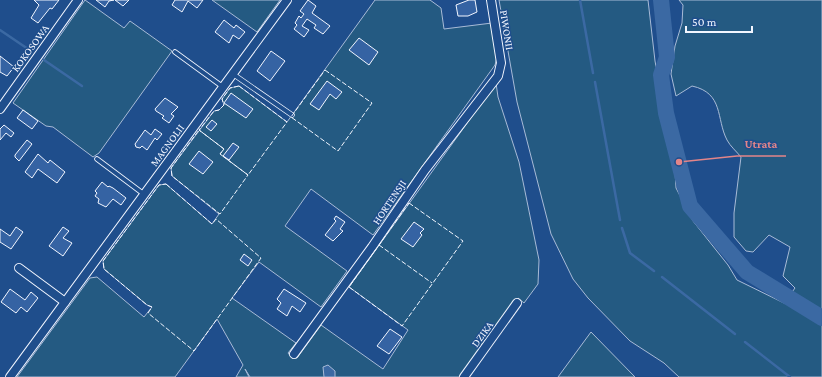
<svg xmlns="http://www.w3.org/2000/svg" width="822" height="377" font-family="'Crimson Pro',serif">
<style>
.green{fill:#245a82;stroke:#a8bbd7}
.water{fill:#3b69a3;stroke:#a8bbd7}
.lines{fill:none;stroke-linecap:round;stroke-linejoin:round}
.stream{stroke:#3b69a3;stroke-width:2.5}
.river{stroke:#3b69a3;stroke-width:16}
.building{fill:#3563a3;stroke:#f2f6ff}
.lane-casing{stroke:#f2f6ff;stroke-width:5.5}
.street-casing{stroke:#f2f6ff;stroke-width:10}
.lane{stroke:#1f4e8c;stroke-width:4}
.street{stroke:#1f4e8c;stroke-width:8}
.fence{stroke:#f2f6ff;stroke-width:1;stroke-dasharray:5 2;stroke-linecap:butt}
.labels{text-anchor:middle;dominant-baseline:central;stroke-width:3;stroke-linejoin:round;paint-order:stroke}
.street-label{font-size:11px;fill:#f2f6ff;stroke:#1f4e8c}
.leader{fill:none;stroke:#e38589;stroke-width:1.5}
.callout-dot{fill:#e38589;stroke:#1f4e8c;stroke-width:1.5}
.callout-label{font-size:12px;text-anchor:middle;font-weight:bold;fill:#e38589;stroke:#1f4e8c;stroke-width:3;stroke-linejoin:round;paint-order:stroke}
</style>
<rect width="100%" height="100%" fill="#1f4e8c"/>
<g class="green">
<polygon points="85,0 124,28 130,21 172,51 99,153 93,157 53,127 46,126 13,103"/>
<polygon points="212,0 280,0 257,32"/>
<polygon points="375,0 430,0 441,8 444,29 492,23 498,53 495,65 373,235 311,189 285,226 347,271 321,307 259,262 232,298 296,343 288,353 292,358 297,358 321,325 383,369 408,330 349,287 496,83 498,97 519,162 539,260 538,284 524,303 518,298 459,377 250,377 245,369 249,377 236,377 243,365 217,319 175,377 17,377 90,278 97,277 144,317 152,307 147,305 104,269 103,261 159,185 166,184 212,224 219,214 172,176 171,168 214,111 219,110 224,105 222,99 230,88 239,86 287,122"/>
<path d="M499,0H648L655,61L675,171L676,188L693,221L728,265L737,280L784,303L795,288L783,276L790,247L769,235L753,252L746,251L734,237V213L741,157C737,152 730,146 727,140C716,119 724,93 692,86L676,96L671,74L675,46L682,23L683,5L679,0H822V377H679L664,363L630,341L588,298L573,279L551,234L517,102Z"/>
<polygon points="591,332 635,377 558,377"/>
</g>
<polygon class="water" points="328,365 335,371 335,377 324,377 323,367"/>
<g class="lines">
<g class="stream">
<polyline points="580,0 593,73"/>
<polyline points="0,30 31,51"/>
<polyline points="44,60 82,86"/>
<polyline points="595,82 620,220"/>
<polyline points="622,228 630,253 654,271"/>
<polyline points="662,277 735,334"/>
<polyline points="745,342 790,377"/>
</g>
<polyline class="river" points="661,0 667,57 661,75 666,113 690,206 747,272 822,318"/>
</g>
<g class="building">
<polygon points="34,0 59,0 52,9 50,8 38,23 31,18 39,5"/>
<polygon points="96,0 114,0 109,1 105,7"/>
<polygon points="115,0 129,0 123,6"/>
<polygon points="175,0 203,0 197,8 188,1 182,12 172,5"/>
<polygon points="308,0 316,6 312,13 330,26 323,34 314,28 316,25 307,19 302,26 309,30 304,37 294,29 297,25 295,23 299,16 301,18 304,14 300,11"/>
<polygon points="469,0 475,0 477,12 468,16 458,16 456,5"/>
<polygon points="224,20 234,28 236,25 245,32 239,39 233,35 229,43 215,32"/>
<polygon points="359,38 378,52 369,65 349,50"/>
<polygon points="271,51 285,61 270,81 257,71"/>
<polygon points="0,56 14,67 7,76 0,72"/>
<polygon points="327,81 342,92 336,99 330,94 319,110 310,104"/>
<polygon points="231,93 253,109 246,118 224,103"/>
<polygon points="165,98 178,107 171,114 174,116 169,123 162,118 164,116 156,111 155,109"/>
<polygon points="23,110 38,121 32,129 17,118"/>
<polygon points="212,120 217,124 211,131 206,127"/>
<polygon points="4,125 14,133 11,137 6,133 0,140 0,129"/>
<polygon points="155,129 162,134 157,140 155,138 147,150 142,146 140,148 136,147 135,144 145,130 151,135"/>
<polygon points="27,140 32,144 19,161 15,157 15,155"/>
<polygon points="233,143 239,147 229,160 223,156"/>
<polygon points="199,151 213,162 203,174 189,164"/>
<polygon points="38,154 48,163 50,160 65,172 57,183 38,169 32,178 25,172"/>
<polygon points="102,182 108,187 109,186 113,188 126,198 121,205 113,199 106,207 98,203 99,199 95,196 97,193 95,191"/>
<polygon points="336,216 345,222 340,229 343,231 333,241 325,235 336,221 334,219"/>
<polygon points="414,222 424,229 420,233 422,235 413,247 401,239"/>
<polygon points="16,227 23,232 11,249 0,242 0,229 10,236"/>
<polygon points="63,227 69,231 63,238 72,243 63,256 49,246"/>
<polygon points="244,254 252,260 248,266 240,260"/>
<polygon points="10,289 25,300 31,292 38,298 27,312 21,307 16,313 1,302"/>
<polygon points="284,289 306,303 300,312 292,306 287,316 277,309 281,303 277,299"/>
<polygon points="390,329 402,337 389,354 377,346"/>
</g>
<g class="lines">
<defs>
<g id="lane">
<polyline points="175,52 223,87"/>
<polyline points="233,74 292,115"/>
<polyline points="97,159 145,195"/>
</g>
<g id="street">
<polyline points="0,109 78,0"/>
<polyline points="19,268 65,302"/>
<polyline points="294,354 372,247 425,170 498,76 501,63 491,0"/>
<polyline points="10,377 287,0"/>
<polyline points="464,377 517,303"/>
</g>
</defs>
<use href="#lane" class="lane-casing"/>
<use href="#street" class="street-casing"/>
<use href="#lane" class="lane"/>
<use href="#street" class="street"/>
<g class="fence">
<polygon points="325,70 372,103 338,151 291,117"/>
<polygon points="239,86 287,122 248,175 220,154 224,149 199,130 214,111 219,110 224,105 222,99 230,88"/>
<polygon points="199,130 224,149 220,154 248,175 220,214 172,176 171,168"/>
<polygon points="166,184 212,224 216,219 261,258 194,351 148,313 152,307 147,305 104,269 103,261 159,185"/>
<polygon points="409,203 463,241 402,326 349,287"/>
<polyline points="379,245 432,283"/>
</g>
</g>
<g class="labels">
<g class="street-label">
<text transform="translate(507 30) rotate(81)">PIWONII</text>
<text transform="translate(30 48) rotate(-54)">KOKOSOWA</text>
<text transform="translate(167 145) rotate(-54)">MAGNOLII</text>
<text transform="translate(389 202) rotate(-56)">HORTENSJI</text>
<text transform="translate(482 334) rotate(-54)">DZIKA</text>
</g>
</g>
<path class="leader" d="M679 162L737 156H786"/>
<circle class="callout-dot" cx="679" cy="162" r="4"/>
<g class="callout-label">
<text x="761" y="148">Utrata</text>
</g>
<path d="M686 26v6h66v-6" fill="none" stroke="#f2f6ff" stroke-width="2"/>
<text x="692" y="26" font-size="12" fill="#f2f6ff" stroke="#1f4e8c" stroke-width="3" paint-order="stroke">50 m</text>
</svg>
